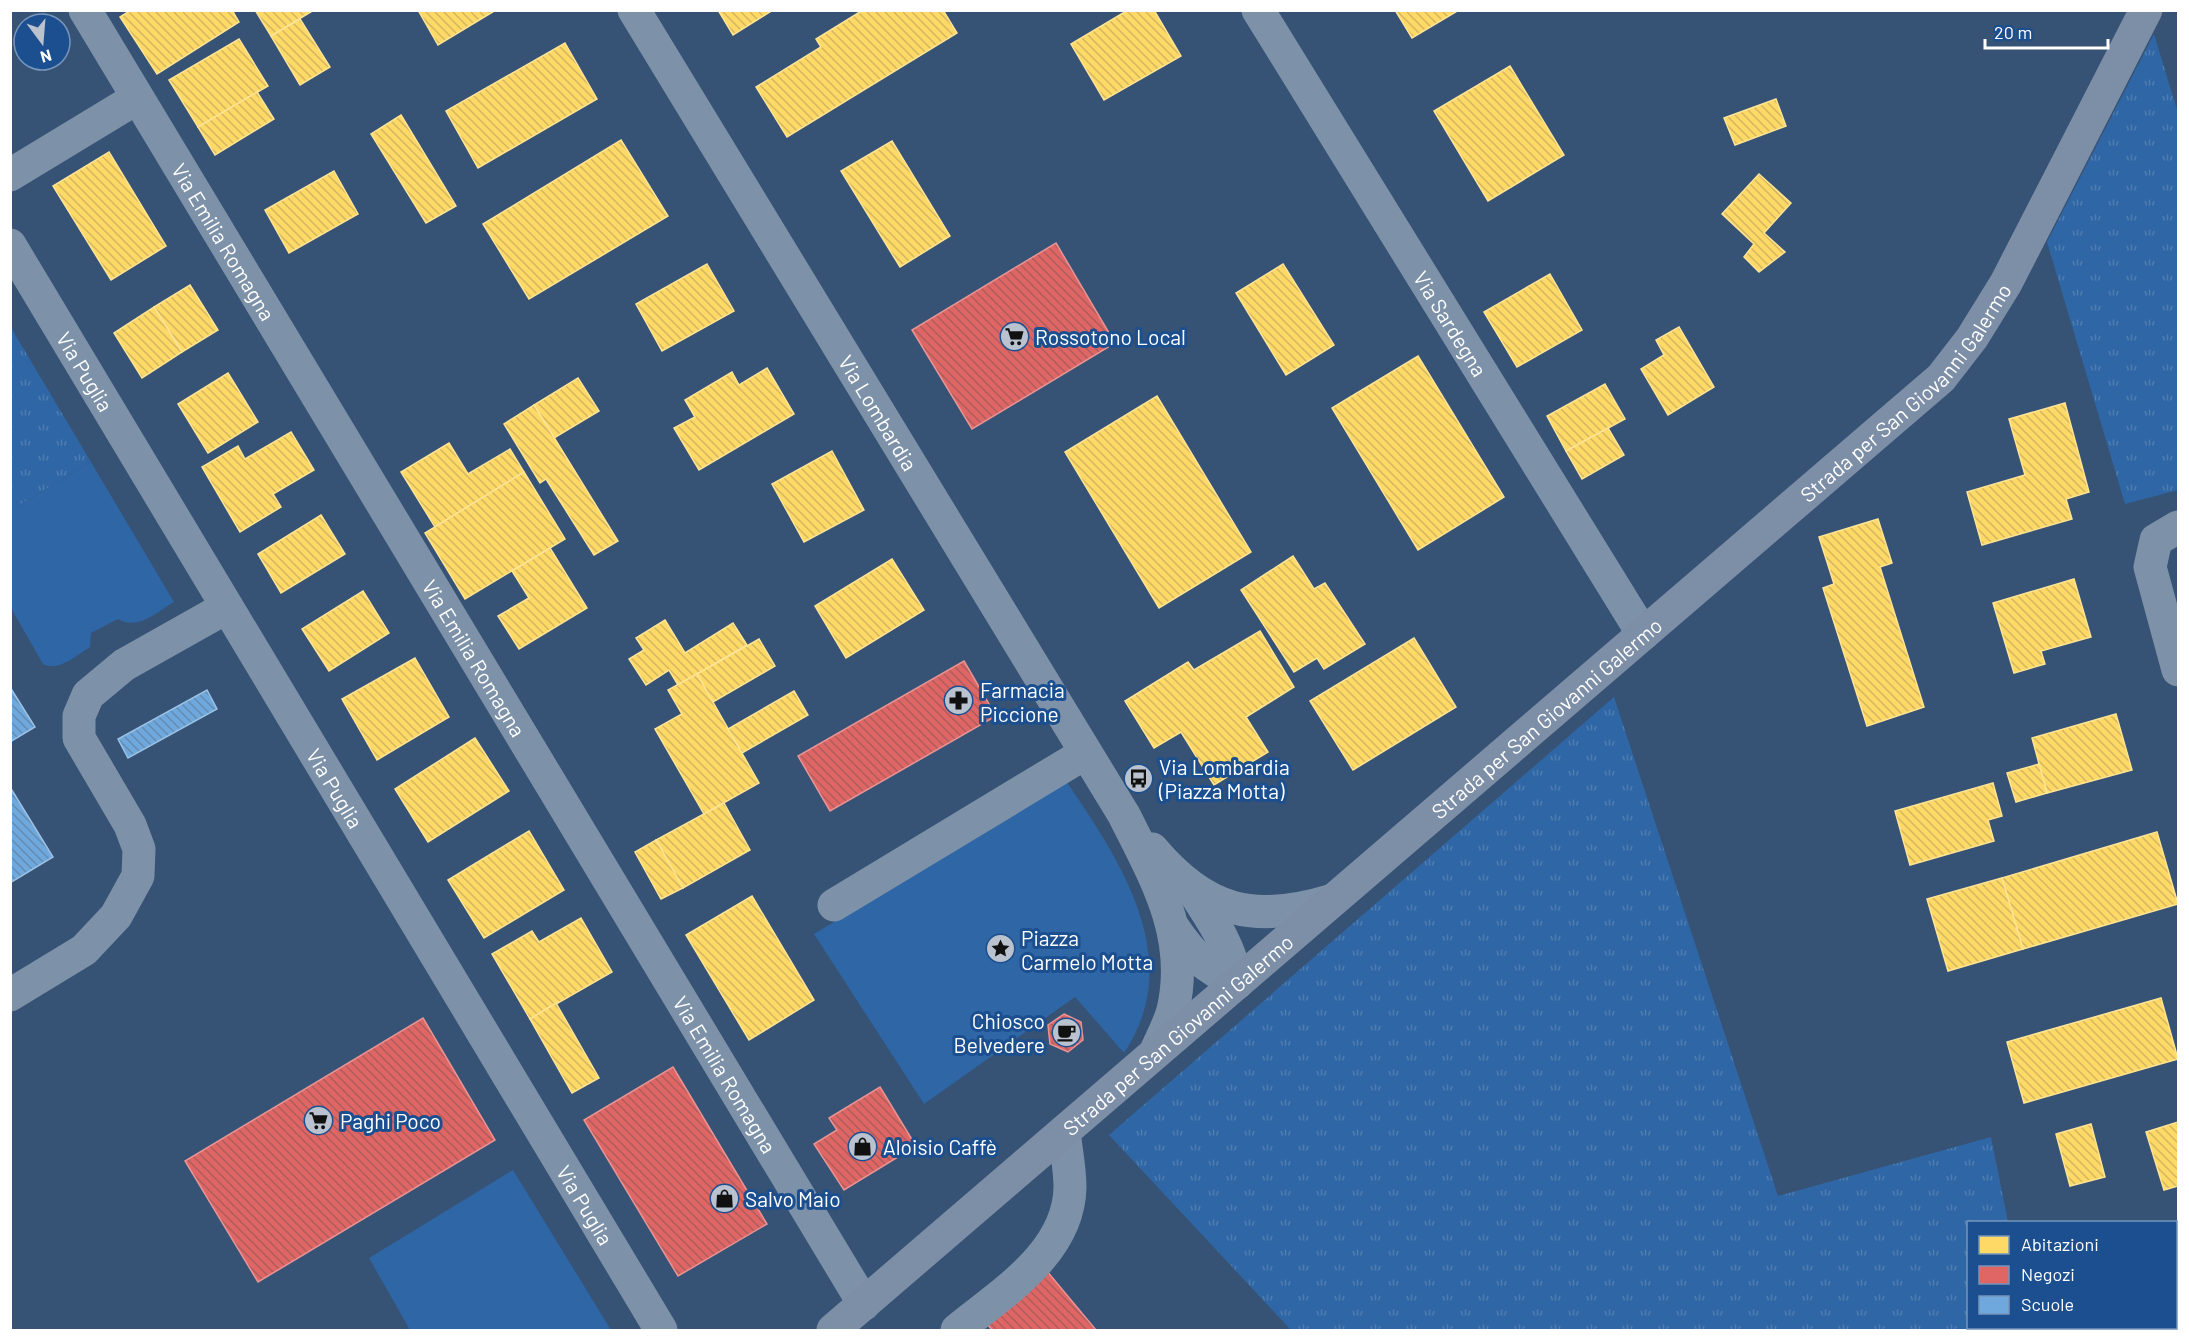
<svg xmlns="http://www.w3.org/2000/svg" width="2189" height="1341" font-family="Barlow,sans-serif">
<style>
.grass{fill:url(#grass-tufts)}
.park{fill:#2f66a5}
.homes{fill:url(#homes-back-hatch);stroke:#ffe494;stroke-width:1.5}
.shops{fill:url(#shops-back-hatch);stroke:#e99494;stroke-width:1.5}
.schools{fill:url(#schools-back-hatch);stroke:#9ac2e6;stroke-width:1.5}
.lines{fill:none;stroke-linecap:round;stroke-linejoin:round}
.minor{stroke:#7d92a8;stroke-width:33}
.major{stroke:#7d8ea7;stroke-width:33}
.labels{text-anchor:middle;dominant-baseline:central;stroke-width:6;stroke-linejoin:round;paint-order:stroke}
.street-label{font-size:21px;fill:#fff;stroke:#1b4f8f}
.poi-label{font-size:21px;fill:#fff;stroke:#1b4f8f;text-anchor:start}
</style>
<defs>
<pattern id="grass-tufts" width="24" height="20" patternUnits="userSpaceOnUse" patternTransform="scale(1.5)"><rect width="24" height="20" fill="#2f66a5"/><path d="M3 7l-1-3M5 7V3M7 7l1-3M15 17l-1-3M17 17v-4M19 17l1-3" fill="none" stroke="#4e7db2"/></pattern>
<pattern id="homes-back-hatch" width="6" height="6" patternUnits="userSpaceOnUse" patternTransform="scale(1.5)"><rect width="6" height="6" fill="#ffd966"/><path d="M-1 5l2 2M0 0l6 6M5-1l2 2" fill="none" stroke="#d2b660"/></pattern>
<pattern id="shops-back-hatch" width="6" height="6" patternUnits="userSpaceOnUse" patternTransform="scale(1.5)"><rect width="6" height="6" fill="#e06666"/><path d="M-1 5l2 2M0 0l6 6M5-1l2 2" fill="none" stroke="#ac5d5d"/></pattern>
<pattern id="schools-back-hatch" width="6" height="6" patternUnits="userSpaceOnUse" patternTransform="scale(1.5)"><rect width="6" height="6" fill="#6fa8dc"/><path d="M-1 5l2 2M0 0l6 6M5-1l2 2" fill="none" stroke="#648cb1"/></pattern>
</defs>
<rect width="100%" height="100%" fill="#365274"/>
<g class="grass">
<polygon points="2154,34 2178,113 2178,490 2125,504 2047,242"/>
<polygon points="10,326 91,462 11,510 10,510"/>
<polygon points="1614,697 1778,1196 1991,1137 2008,1222 1968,1222 1968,1328 2035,1328 2036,1330 1291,1330 1109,1135"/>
</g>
<g class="park">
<path d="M91,462L174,602C157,612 138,631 118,619L91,633L90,647C77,655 59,672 43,664L11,608V510Z"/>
<path d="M1066,781C1120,860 1187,959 1124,1053L1075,997L924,1104L814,934Z"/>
<polygon points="513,1170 611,1330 410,1330 369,1258"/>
</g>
<g class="homes">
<polygon points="131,10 232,10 239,22 157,74 120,17"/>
<polygon points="255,10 314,10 271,36"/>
<polygon points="418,10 496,10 438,45"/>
<polygon points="718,10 773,10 733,35"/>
<polygon points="863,10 943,10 957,33 787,137 756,87 821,47 816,39"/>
<polygon points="1128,10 1154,10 1181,56 1104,100 1071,44"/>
<polygon points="1395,10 1459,10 1412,38"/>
<polygon points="300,19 330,67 300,85 271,36"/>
<polygon points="239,39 268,86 198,127 169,80"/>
<polygon points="565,43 597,99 478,168 446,111"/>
<polygon points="1510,66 1564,155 1488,201 1434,111"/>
<polygon points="257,92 274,119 215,155 198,127"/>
<polygon points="1776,99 1786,126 1735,145 1724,118"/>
<polygon points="401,115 456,206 426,223 371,134"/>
<polygon points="621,140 668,216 529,299 483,224"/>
<polygon points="892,141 950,236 900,267 841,171"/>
<polygon points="109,152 166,246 111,280 53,186"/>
<polygon points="334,171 358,214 289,253 265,210"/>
<polygon points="1759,174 1791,203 1764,233 1785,252 1759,272 1744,257 1754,244 1722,214"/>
<polygon points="707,264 734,311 662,351 636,304"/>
<polygon points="1283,264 1334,345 1286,375 1236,293"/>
<polygon points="1550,274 1582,330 1517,367 1484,312"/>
<polygon points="190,285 218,330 182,352 154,307"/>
<polygon points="154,307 182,352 142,378 114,333"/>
<polygon points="1679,327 1714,387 1668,415 1641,369 1664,355 1656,340"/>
<polygon points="1418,356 1504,497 1418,550 1332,408"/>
<polygon points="767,368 794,414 699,470 674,428 695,417 685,400 732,372 739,385"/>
<polygon points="228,373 258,422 208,453 178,404"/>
<polygon points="578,378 599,411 554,438 534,405"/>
<polygon points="1605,384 1625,419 1566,451 1547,416"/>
<polygon points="1157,396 1251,552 1159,608 1065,452"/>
<polygon points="2065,403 2089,492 2066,499 2072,519 1982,545 1967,492 2025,475 2009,419"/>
<polygon points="534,405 618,541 594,555 546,479 540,483 504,424"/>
<polygon points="1608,428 1624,455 1582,479 1566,451"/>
<polygon points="291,432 314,470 273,494 281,507 240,532 202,467 238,446 245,459"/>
<polygon points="449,443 468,474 510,449 524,472 435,527 401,472"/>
<polygon points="832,451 864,510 804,542 772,484"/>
<polygon points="524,472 565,539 465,599 425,533"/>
<polygon points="321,515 345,554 281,593 258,554"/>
<polygon points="1878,519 1892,563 1880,567 1924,707 1867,726 1823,588 1834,584 1819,537"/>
<polygon points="550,548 587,608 519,649 498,616 529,598 512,571"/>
<polygon points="1293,556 1314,589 1325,583 1365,644 1324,669 1317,658 1294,672 1241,590"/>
<polygon points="892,559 924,610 846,658 815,606"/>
<polygon points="2074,579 2091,637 2041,651 2045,664 2014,673 1993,603"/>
<polygon points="363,591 389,633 329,671 302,629"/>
<polygon points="665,620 685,653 733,623 747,645 678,685 669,670 646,685 629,659 644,650 636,638"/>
<polygon points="1260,631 1294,687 1246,717 1268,752 1214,785 1181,732 1154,748 1125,701 1188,662 1194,670"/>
<polygon points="1414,638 1456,707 1353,770 1310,701"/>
<polygon points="759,639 775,666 713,702 697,674"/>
<polygon points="415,658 449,717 377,760 342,699"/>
<polygon points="697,674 759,783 704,814 655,729 682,714 668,690"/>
<polygon points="794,691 808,715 742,753 728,729"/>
<polygon points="2116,714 2132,770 2047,793 2032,738"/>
<polygon points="475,738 509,791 428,842 395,789"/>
<polygon points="2039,764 2047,793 2016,802 2007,773"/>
<polygon points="1993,783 2002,816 1988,820 1994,841 1910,865 1895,811"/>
<polygon points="724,803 750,850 683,888 656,840"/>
<polygon points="529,831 564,890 484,938 448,880"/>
<polygon points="2157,832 2178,904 2023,949 2002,878"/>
<polygon points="656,840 683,888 661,899 635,852"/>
<polygon points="2002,878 2023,949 1948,971 1927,899"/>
<polygon points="752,896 814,1000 749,1040 686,935"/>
<polygon points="581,918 612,972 530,1019 492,954 532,931 539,942"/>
<polygon points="2161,998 2178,1059 2024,1103 2007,1042"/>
<polygon points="556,1003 599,1078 572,1093 530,1019"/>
<polygon points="2178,1122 2178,1186 2164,1190 2146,1132"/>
<polygon points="2091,1124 2105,1177 2070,1186 2056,1134"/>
</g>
<g class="shops">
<polygon points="1056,243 1115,343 972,429 912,330"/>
<polygon points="964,661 996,716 830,811 798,756"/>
<polygon points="1064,1014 1081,1022 1083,1040 1068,1052 1050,1044 1048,1025"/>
<polygon points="423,1018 495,1140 258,1282 185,1161"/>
<polygon points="673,1067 767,1224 678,1276 584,1120"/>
<polygon points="880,1087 916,1146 844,1190 814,1144 837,1130 829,1118"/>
<polygon points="1031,1252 1096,1330 992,1330 969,1302"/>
</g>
<g class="schools">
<polygon points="10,687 35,727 10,742"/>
<polygon points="207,690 217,709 128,758 118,739"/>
<polygon points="10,787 53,857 10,883"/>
</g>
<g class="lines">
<g class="minor">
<path id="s1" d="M85,10L864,1304"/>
<path id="s2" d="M634,10L1124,815C1156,879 1190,936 1173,1010C1169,1025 1161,1039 1155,1053"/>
<path id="s3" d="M1258,10L1643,634"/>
<polyline points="10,175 137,98"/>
<path id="s4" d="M10,245L661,1330"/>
<polyline points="2178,527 2156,540 2150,567 2178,670"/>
<path d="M1152,849C1206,913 1254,924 1333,900"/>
<path d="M1192,889C1212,920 1231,946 1237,983"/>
<polyline points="834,905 1084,754"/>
<path d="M1173,927C1194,958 1204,966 1237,983"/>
<polyline points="10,995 84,950 116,916 138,876 139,849 130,825 79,738 79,716 88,695 124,665 227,607"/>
<path d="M957,1330C1002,1293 1069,1253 1070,1187C1070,1169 1066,1149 1064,1132"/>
</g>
<path class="major" id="s5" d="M833,1330L1941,378L1972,338L2006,283L2146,10"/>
</g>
<defs>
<symbol id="supermarket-disc" viewBox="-11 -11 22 22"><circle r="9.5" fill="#b9c2ce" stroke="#1b4f8f"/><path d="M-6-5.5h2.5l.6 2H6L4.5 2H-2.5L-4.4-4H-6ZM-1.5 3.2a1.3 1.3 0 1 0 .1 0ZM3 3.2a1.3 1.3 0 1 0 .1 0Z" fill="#111"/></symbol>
<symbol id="pharmacy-disc" viewBox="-11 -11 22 22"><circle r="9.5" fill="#b9c2ce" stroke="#1b4f8f"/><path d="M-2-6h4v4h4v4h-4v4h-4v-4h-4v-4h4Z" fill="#111"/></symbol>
<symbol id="bus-disc" viewBox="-11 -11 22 22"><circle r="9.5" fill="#b9c2ce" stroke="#1b4f8f"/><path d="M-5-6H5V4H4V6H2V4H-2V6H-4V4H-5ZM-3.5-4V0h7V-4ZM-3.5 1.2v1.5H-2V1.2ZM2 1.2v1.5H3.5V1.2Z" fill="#111"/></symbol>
<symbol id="sight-disc" viewBox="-11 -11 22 22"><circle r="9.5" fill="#b9c2ce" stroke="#1b4f8f"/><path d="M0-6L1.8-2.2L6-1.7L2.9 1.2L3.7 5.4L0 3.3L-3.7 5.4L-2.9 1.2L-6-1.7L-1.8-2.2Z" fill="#111"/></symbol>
<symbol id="cafe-disc" viewBox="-11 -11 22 22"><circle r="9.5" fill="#b9c2ce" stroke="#1b4f8f"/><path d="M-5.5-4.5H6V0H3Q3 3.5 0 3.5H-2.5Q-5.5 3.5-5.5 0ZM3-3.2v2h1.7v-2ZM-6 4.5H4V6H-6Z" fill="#111"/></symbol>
<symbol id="shop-disc" viewBox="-11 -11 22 22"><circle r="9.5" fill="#b9c2ce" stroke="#1b4f8f"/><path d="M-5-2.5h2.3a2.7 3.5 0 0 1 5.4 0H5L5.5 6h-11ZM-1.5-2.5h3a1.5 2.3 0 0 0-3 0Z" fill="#111"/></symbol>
</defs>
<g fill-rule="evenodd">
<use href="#supermarket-disc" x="998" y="320" width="33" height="33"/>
<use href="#pharmacy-disc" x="942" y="684" width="33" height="33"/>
<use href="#bus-disc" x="1122" y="762" width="33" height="33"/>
<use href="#sight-disc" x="984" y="932" width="33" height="33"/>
<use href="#cafe-disc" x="1050" y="1016" width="33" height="33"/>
<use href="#supermarket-disc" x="302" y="1104" width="33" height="33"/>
<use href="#shop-disc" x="846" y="1130" width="33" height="33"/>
<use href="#shop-disc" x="708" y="1182" width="33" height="33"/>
</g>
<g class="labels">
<g class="street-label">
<text stroke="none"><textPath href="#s1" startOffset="270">Via Emilia Romagna</textPath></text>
<text stroke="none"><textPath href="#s3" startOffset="368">Via Sardegna</textPath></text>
<text stroke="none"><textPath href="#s4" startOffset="147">Via Puglia</textPath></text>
<text stroke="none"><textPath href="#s5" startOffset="1426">Strada per San Giovanni Galermo</textPath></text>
<text stroke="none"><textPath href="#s2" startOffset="471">Via Lombardia</textPath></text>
<text stroke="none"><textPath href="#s1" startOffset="756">Via Emilia Romagna</textPath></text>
<text stroke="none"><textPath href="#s5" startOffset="940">Strada per San Giovanni Galermo</textPath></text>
<text stroke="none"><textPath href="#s4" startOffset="633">Via Puglia</textPath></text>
<text stroke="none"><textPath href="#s5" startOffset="454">Strada per San Giovanni Galermo</textPath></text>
<text stroke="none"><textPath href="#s1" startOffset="1242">Via Emilia Romagna</textPath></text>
<text stroke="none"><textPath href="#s4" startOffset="1119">Via Puglia</textPath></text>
</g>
<g class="poi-label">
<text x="1035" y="336">Rossotono Local</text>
<text x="980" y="689">Farmacia<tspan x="980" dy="24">Piccione</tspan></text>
<text x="1159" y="766">Via Lombardia<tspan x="1159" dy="24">(Piazza Motta)</tspan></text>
<text x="1021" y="937">Piazza<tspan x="1021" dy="24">Carmelo Motta</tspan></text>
<text x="1045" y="1020" text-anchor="end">Chiosco<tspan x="1045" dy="24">Belvedere</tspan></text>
<text x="340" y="1120">Paghi Poco</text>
<text x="883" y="1146">Aloisio Caffè</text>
<text x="745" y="1198">Salvo Maio</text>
</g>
</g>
<rect width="2189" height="1341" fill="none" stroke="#ffffff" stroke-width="24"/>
<rect x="1967" y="1221" width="210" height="108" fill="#1b4f8f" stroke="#7695bc" stroke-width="1.5"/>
<rect x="1979" y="1236" width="30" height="18" fill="#ffd966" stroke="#7695bc" stroke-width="1.5"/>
<text x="2021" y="1251" font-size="18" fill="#ffffff">Abitazioni</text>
<rect x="1979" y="1266" width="30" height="18" fill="#e06666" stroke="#7695bc" stroke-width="1.5"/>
<text x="2021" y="1281" font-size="18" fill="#ffffff">Negozi</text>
<rect x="1979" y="1296" width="30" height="18" fill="#6fa8dc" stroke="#7695bc" stroke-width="1.5"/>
<text x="2021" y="1311" font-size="18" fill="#ffffff">Scuole</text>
<g transform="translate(42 42) rotate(164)"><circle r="28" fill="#1b4f8f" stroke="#7695bc" stroke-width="1.5"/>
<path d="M0-4.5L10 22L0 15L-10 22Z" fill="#b9c2ce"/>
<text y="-9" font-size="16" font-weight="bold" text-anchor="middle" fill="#ffffff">N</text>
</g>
<path d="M1985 39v9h123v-9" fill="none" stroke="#ffffff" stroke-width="3"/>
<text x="1994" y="39" font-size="18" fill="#ffffff" stroke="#1b4f8f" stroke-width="4.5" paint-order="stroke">20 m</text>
</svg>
